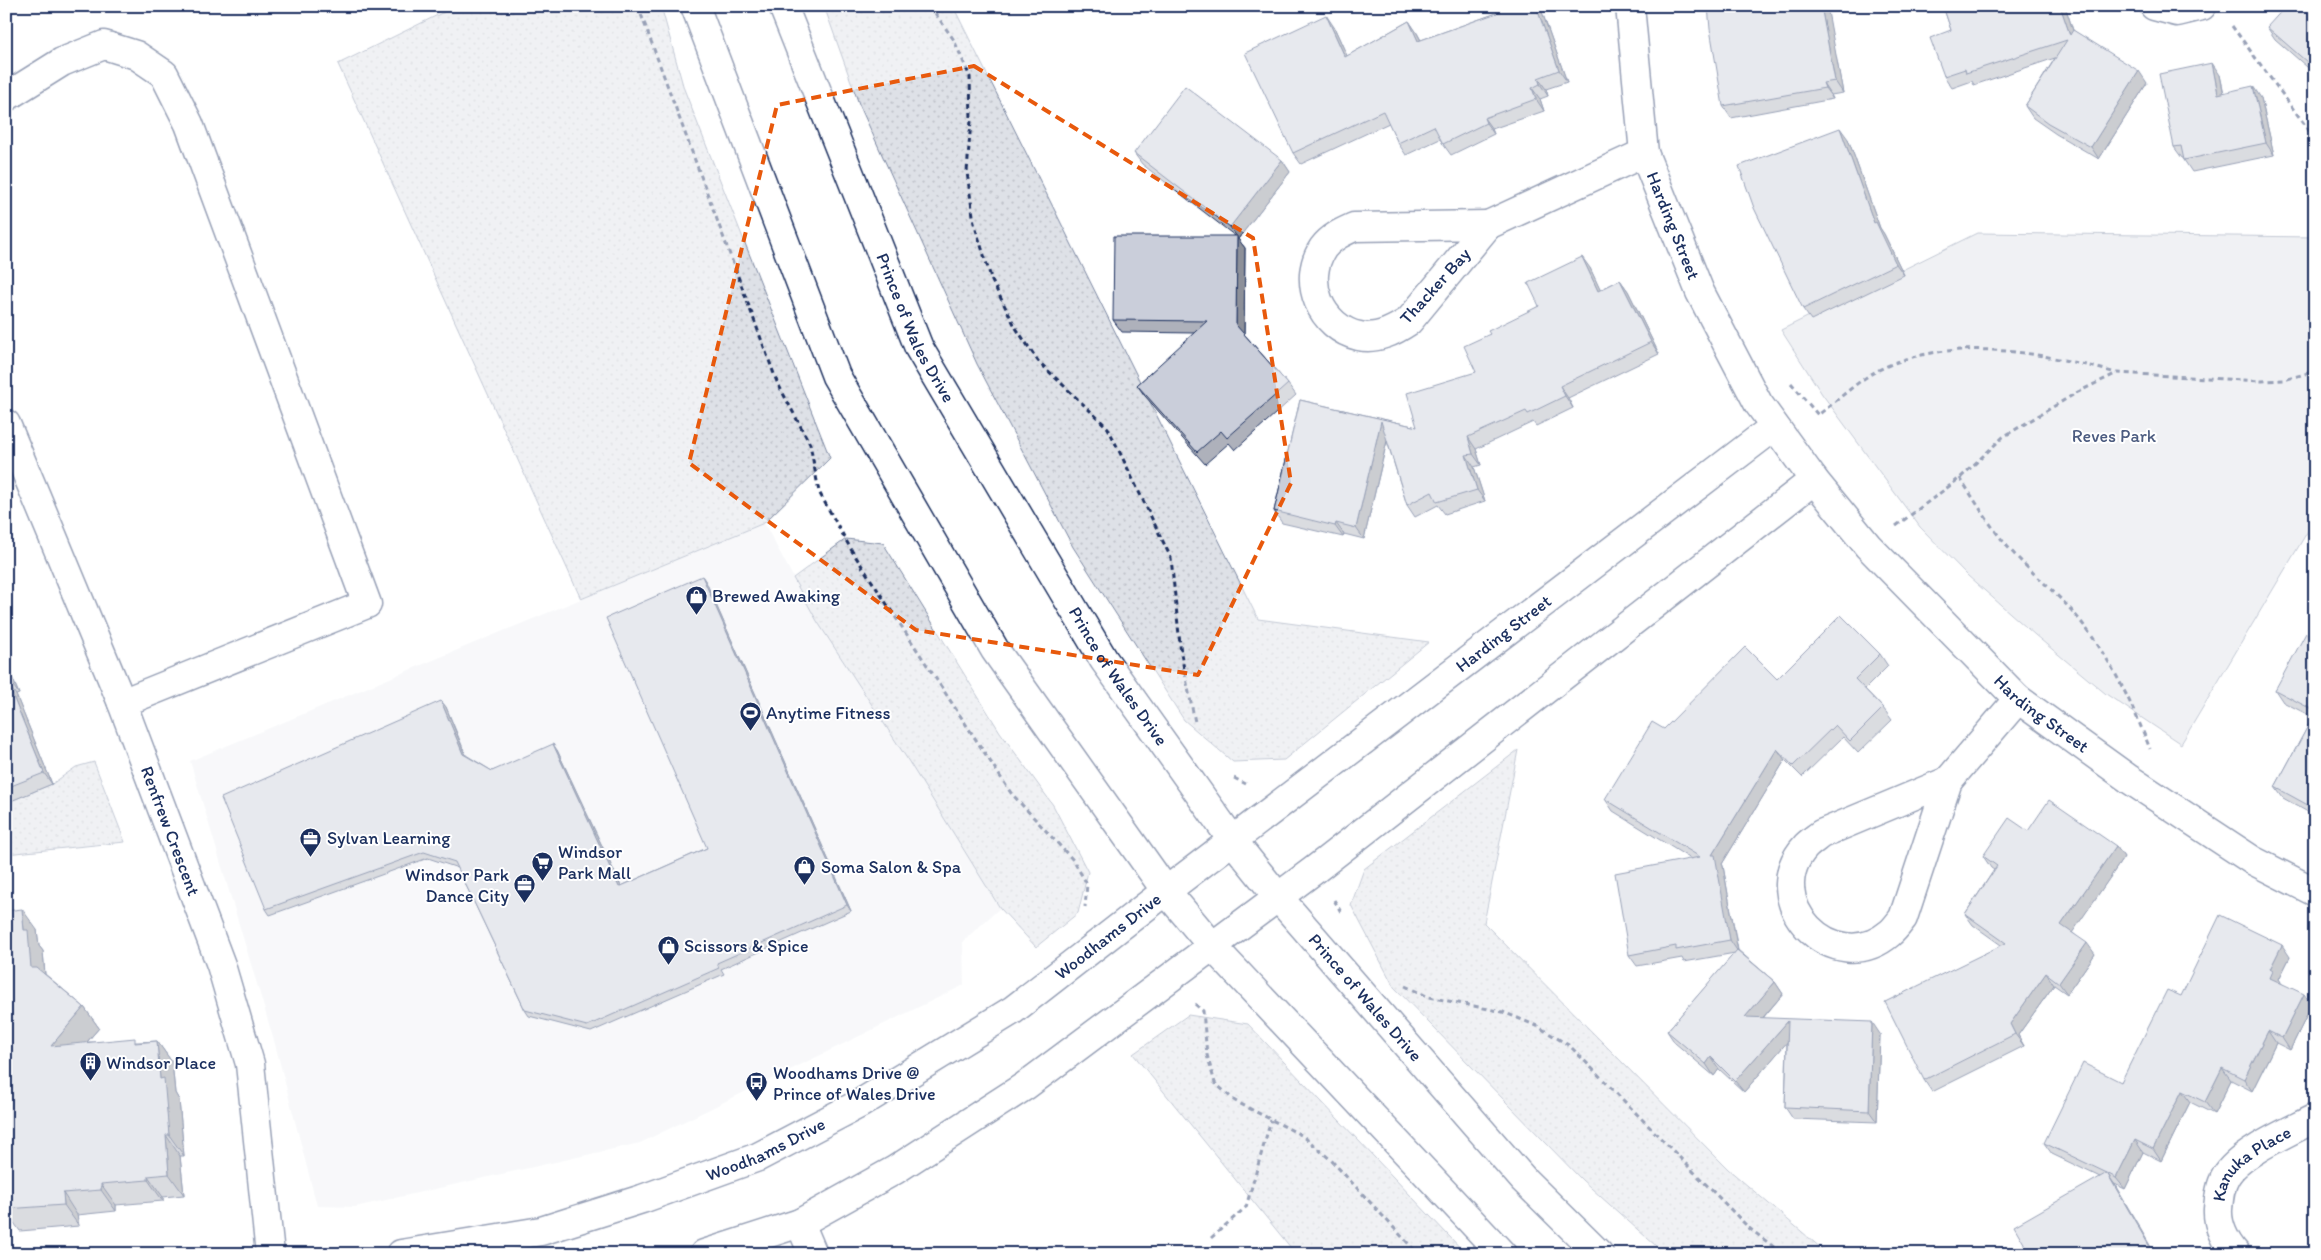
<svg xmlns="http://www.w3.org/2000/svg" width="2321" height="1260" font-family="Itim,sans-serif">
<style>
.built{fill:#eff0f4}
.grass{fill:url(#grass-dots);stroke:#7c88a2}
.green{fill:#dee1e7;stroke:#7c88a2}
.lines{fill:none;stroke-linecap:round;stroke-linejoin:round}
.minor-casing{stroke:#1b2f5e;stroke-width:31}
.major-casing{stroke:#1b2f5e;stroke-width:31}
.path{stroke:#1b2f5e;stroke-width:3;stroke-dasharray:5 4;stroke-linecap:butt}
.minor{stroke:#fff;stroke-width:28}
.major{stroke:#fff;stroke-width:28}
.wall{fill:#aeb1bb;stroke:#1b2f5e}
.shaded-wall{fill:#8d9099;stroke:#1b2f5e}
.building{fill:#caceda;stroke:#1b2f5e}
.marked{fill:none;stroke:#e8590c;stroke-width:4;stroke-dasharray:10 6;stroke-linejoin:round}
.labels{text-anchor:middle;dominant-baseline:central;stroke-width:4;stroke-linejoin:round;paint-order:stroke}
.street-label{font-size:18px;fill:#1b2f5e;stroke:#fff}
.park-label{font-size:18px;fill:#4c5c80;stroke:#fff}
.poi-label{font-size:18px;fill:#1b2f5e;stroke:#fff;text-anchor:start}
</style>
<defs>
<pattern id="grass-dots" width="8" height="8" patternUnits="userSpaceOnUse" patternTransform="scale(1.25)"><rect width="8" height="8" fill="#dee1e7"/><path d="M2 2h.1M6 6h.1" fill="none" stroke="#bec1c9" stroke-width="1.8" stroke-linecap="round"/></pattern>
</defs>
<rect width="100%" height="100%" fill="#fff"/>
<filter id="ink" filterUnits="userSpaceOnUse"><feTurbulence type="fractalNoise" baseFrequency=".02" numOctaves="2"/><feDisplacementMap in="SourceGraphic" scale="10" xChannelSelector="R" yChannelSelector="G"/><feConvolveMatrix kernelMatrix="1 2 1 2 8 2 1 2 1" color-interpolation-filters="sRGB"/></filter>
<g filter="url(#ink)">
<polygon class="built" points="764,523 817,621 906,757 1000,908 963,941 964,985 640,1143 355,1207 317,1206 275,1044 190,761"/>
<g class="grass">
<polygon points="456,6 661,6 684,89 830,458 764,523 581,599 338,64"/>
<polygon points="824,6 953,6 1258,619 1429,642 1284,760 1233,762 1184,720 1073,547 977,364 859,104"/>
<polygon points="846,539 883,543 1000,732 1053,805 1088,872 1078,913 1036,947 1000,908 906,757 817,621 793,578"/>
<polygon points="1518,750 1484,923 1728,1169 1828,1254 1665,1254 1582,1180 1394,987 1351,905 1364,869"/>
<polygon points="94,762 125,842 6,854 6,803 52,784 76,767"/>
<polygon points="1188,1015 1248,1024 1466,1254 1296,1254 1133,1054"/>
</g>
<polygon class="green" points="1977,233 2315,237 2315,519 2181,744 2106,694 2035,635 1968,576 1920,527 1822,394 1781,330"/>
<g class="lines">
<defs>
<g id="minor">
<path id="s1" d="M1630,6L1644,153L1700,292L1758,403L1814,480L1868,546L2018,699L2129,779L2252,860L2315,892"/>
<polyline points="2154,6 2177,12 2202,6"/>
<polyline points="6,97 62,62 104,45 136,55 164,74 189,124 367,604 122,703"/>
<path d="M1488,225L1409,321C1394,331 1377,340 1359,336C1321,328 1301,281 1323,248C1331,237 1343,232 1354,227Z"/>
<polyline points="1488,225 1644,153"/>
<path id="s2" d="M6,424L122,703L221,965L250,1064L270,1254"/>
<path d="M1948,781L1903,918C1899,923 1895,929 1890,933C1834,981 1756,900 1806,846C1810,842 1816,838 1821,834Z"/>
<polyline points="1948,781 2018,699"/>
<polyline points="800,1223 813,1254"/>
<path id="s3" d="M401,1254L541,1231L642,1199L758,1157L861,1103L1013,1010L1166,891L1774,427"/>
<polyline points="704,1254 800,1223 895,1170 1025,1086 1317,868 1814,480"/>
<path id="s4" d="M2236,1254C2225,1242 2217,1225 2218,1209C2219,1197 2220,1186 2226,1176C2239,1153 2291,1131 2315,1118"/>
</g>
<g id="major">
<polyline points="695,6 836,376 995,650 1166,891 1213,947 1502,1254"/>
<path id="s5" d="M783,6L919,348L1104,660L1233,841L1278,897L1524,1180L1599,1254"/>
</g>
</defs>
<use href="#minor" class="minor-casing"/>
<use href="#major" class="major-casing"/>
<g class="path">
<polyline points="638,6 777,382 810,444 819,492 852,551 1011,793 1073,860 1087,884 1085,907"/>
<polyline points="930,6 954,40 970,77 971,120 967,172 974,223 992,281 1016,328 1038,361 1108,428 1171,558 1181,654 1195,722"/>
<polyline points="2232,26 2308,129 2315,144"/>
<path d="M1791,383L1818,415C1836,402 1854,384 1873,373C1945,333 2041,352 2116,373"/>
<path d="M1960,478C1978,505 1995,535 2018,558C2039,580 2063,598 2082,623C2111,660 2133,705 2150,749"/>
<polyline points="1896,526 1960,478 2003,437 2076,393 2117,373 2262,381 2284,380 2315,371"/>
<polyline points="1234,778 1246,784"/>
<polyline points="1334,900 1341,912"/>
<polyline points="1405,986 1429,997 1503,1012 1537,1026 1570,1046 1749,1228 1783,1254"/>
<polyline points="1195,1004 1203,1011 1207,1055 1215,1083 1235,1101 1303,1136 1331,1160 1418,1254"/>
<polyline points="1211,1238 1246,1207 1271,1120"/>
</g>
<use href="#minor" class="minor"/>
<use href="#major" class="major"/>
</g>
<g class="wall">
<polygon points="223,6 232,6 227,8"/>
<polygon points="1943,6 2065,6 2073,30 2147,83 2099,159 2056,134 2033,118 2025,106 2055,58 1974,85 1972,81 1952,88 1944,76 1951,30"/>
<polygon points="2315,6 2315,74 2275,39 2267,27"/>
<polygon points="1827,10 1843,93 1831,95 1833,99 1731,118 1723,106"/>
<polygon points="1542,12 1567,82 1546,89 1548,96 1540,99 1544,111 1492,129 1494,134 1451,155 1443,144 1440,139 1406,155 1398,143 1389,123 1301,164 1293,153 1334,27 1347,56 1409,21 1417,33 1421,40 1497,13"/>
<polygon points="2220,75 2224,93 2261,98 2274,155 2192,172 2184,160 2183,158 2182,158 2174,147"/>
<polygon points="1848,139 1880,228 1884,234 1904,275 1811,320 1803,309"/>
<polygon points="1134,153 1282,160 1290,172 1238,239 1245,248 1244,334 1288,384 1296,395 1235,450 1229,443 1205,464 1145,396 1137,385 1195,333 1122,332 1113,320 1235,236 1142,164"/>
<polygon points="1590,268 1600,290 1620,280 1628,291 1659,354 1568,398 1573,408 1536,426 1533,422 1476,449 1481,465 1474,467 1485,501 1445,514 1438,505 1415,517 1407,505 1387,441 1364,539 1344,534 1343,537 1282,523 1274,511 1300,400 1417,427 1476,372 1490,334 1539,306"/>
<polygon points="702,576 706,582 851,911 721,969 724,974 591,1032 529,1016 525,1010 458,868 428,858 270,915 266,909 441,701 446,707 466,755 492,771 557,750 621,886 707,848"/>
<polygon points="2315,638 2315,816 2283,798 2275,787 2313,717 2283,702 2275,690"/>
<polygon points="1880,654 1888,666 1865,689 1883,708 1892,720 1858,753 1843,737 1802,777 1785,760 1722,864 1723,866 1738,950 1775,982 1783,994 1763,1018 1880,1034 1877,1122 1793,1119 1785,1107 1787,1042 1744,1092 1719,1069 1714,1076 1675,1043 1667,1031 1735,953 1684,962 1682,958 1637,966 1629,955 1691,859 1613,811 1605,799 1777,679"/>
<polygon points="6,663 19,694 16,695 52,784 6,803"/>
<polygon points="2028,831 2116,846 2124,857 2072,932 2095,954 2067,994 2054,985 2018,1035 2024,1046 1932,1092 1924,1080 2001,945 1973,925 1965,914 1994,870 1991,868 1983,856"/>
<polygon points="6,911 37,930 39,946 43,951 45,974 84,1007 99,1028 87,1042 138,1042 157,1041 172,1062 175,1093 179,1100 184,1156 180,1156 184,1195 163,1197 163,1201 116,1205 116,1211 77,1215 79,1226 20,1231 12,1220 6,1220"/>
<polygon points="2290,957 2279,979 2281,983 2312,1005 2290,1050 2276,1043 2252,1091 2231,1080 2214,1114 2190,1102 2161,1161 2143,1152 2125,1189 2052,1154 2044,1143 2121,1082 2181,996"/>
</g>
<g class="shaded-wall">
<polygon points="1536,6 1538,6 1542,12 1567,82 1559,70"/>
<polygon points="1821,6 1827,6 1843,93 1835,81"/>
<polygon points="2060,6 2065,6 2078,46 2070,35"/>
<polygon points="1326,15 1334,27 1353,69 1345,57"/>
<polygon points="1409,21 1417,33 1427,53 1418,41"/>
<polygon points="2212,63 2220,75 2226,106 2218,94"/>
<polygon points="2139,71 2147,83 2099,159 2091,147"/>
<polygon points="1538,78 1546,89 1548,96 1540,84"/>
<polygon points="1823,83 1831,95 1833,99 1825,88"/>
<polygon points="2253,86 2261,98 2274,155 2266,143"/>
<polygon points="1532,88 1540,99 1544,111 1536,99"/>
<polygon points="1484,118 1492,129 1494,134 1486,123"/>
<polygon points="1840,128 1848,139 1880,228 1884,234 1904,275 1896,264 1874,223"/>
<polygon points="1282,160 1290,172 1238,239 1245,248 1244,336 1236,325 1237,237 1230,227"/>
<polygon points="1582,257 1590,268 1606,302 1598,291"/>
<polygon points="1620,280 1628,291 1659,354 1651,342"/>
<polygon points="1560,386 1568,398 1573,408 1565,396"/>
<polygon points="1381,421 1389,432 1364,539 1356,528"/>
<polygon points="1468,437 1476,449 1481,465 1473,454"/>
<polygon points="1466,455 1474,467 1485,501 1477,490"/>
<polygon points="1336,523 1344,534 1343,537 1335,526"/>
<polygon points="702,576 706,582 851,911 847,905"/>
<polygon points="6,663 19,694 11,683 6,671"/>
<polygon points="8,684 16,695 52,784 44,773"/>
<polygon points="441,701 446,707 467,760 463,754"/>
<polygon points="553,744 557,750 624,893 619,887"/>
<polygon points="1777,749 1785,760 1722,864 1723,866 1738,952 1730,940 1712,855"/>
<polygon points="2116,846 2124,857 2070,936 2061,925"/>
<polygon points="22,909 37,930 39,946 43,951 46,989 31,968 24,930"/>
<polygon points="2087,943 2095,954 2067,994 2059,983"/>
<polygon points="2282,945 2290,957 2279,979 2281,982 2278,989 2270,978 2270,969"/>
<polygon points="2046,973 2054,985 2018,1035 2024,1046 2015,1034 2010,1024"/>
<polygon points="1775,982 1783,994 1753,1029 1745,1017"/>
<polygon points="2304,994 2312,1005 2290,1050 2282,1038"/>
<polygon points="84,1007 99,1028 65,1067 51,1046"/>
<polygon points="1788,1021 1796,1032 1744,1092 1735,1081"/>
<polygon points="1872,1022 1880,1034 1877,1122 1869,1111"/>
<polygon points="2268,1031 2276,1043 2252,1091 2244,1079"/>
<polygon points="157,1041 172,1062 175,1093 179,1100 184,1156 169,1135 160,1079"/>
<polygon points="1711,1057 1719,1069 1714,1076 1706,1064"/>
<polygon points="2222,1068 2231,1080 2214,1114 2205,1102"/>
<polygon points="2182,1091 2190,1102 2161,1161 2153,1149"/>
<polygon points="166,1135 180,1156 184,1195 169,1174"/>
<polygon points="2135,1140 2143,1152 2125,1189 2116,1178"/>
<polygon points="2107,1173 2115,1185 2155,1254 2154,1254"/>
<polygon points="148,1176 163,1197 163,1201 148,1180"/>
<polygon points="101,1184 116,1205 116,1211 101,1190"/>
<polygon points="63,1193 77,1215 79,1226 64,1205"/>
</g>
<g class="building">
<polygon points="1495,6 1536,6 1559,70 1538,78 1540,84 1532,88 1536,99 1484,118 1486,123 1443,144 1434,126 1398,143 1383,111 1293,153 1245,53 1326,15 1345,57 1409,21 1418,41 1497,13"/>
<polygon points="1708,6 1821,6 1835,81 1823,83 1825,88 1723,106 1710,29"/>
<polygon points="1943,6 2060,6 2070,35 2073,30 2139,71 2091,147 2048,123 2025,106 2067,40 1966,73 1965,69 1944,76 1930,38 1951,30"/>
<polygon points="2286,6 2315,6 2315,69 2267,27"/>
<polygon points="2212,63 2218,94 2253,86 2266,143 2184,160 2181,146 2174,147 2159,74"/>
<polygon points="1185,86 1282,160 1230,227 1134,153"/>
<polygon points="1840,128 1874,223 1876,222 1896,264 1803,309 1754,208 1739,166"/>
<polygon points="1114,236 1237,236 1236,325 1288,384 1227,438 1221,431 1197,452 1137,385 1207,321 1113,320"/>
<polygon points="1582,257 1598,291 1620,280 1651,342 1560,386 1565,396 1528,414 1526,411 1468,437 1473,454 1466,455 1477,490 1437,502 1432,492 1407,505 1381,421 1356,528 1336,523 1335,526 1274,511 1300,400 1417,427 1407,393 1476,372 1464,346 1490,334 1488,331 1539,306 1528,283"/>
<polygon points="702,576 847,905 717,963 719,968 587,1026 525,1010 455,862 424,852 266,909 221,798 441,701 463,754 492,771 553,744 619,887 707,848 606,618"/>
<polygon points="1841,615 1880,654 1855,679 1883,708 1850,741 1835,725 1793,766 1777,749 1712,855 1715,855 1730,940 1676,950 1676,946 1629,955 1615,873 1700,857 1605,799 1652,722 1664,729 1745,647 1777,679"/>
<polygon points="2306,633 2315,638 2315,711 2275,690"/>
<polygon points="6,671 11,683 8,684 44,773 6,788"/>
<polygon points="2315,713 2315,809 2275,787"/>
<polygon points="2049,800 2116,846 2061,925 2087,943 2059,983 2046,973 2010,1024 2015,1034 1924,1080 1885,1002 2006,943 1965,914 1997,866 1983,856 2009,818 2028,831"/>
<polygon points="22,909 24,930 28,930 31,968 37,968 84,1007 51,1046 135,1038 135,1043 157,1041 160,1079 164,1078 169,1135 166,1135 169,1174 148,1176 148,1180 101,1184 101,1190 63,1193 64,1205 6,1209 6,911"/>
<polygon points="2220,915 2282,945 2270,969 2273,971 2270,978 2304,994 2282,1038 2268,1031 2244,1079 2222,1068 2205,1102 2182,1091 2153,1149 2135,1140 2116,1178 2107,1173 2154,1254 2030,1254 2014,1226 2107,1173 2044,1143 2083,1063 2121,1082 2167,990 2181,996"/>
<polygon points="1737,950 1775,982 1745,1017 1872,1022 1869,1111 1785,1107 1788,1021 1735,1081 1711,1057 1706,1064 1667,1031"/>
</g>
</g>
<path d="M0 0H2321V1260H0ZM974,66L1253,238L1291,483L1198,675L916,630L689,463L777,105Z" fill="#fff" fill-opacity=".55" fill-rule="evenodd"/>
<path class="marked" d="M974,66L1253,238L1291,483L1198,675L916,630L689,463L777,105Z"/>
<defs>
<symbol id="shop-pin" viewBox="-11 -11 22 30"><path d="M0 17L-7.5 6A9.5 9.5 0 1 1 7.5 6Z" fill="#1b2f5e" stroke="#fff"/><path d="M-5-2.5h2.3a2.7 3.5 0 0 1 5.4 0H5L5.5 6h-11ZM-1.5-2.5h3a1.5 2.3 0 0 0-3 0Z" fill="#fff"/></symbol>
<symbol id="stadium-pin" viewBox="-11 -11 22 30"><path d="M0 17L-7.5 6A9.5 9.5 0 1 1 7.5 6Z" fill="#1b2f5e" stroke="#fff"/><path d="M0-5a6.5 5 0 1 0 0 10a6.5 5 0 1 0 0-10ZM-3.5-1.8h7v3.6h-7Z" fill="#fff"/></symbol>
<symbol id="office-pin" viewBox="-11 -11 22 30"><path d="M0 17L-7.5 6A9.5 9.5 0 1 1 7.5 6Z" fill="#1b2f5e" stroke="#fff"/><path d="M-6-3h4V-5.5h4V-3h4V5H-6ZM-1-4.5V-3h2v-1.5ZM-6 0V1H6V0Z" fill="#fff"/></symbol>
<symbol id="supermarket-pin" viewBox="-11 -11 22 30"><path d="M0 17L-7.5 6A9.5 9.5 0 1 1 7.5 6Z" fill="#1b2f5e" stroke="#fff"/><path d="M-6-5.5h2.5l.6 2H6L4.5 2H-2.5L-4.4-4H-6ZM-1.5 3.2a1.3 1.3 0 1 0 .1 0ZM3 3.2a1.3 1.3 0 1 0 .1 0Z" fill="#fff"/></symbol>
<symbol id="building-pin" viewBox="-11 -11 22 30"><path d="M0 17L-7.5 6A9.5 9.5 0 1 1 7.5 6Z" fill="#1b2f5e" stroke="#fff"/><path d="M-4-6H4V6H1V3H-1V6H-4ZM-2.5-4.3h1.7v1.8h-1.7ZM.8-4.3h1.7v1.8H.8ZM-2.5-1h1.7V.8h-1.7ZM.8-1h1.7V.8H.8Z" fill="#fff"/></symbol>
<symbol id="bus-pin" viewBox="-11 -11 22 30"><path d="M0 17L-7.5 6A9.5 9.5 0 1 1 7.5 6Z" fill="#1b2f5e" stroke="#fff"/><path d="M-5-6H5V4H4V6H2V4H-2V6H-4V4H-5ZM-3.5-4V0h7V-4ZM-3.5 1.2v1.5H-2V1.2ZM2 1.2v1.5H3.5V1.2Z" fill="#fff"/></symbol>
</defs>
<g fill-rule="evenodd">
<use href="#shop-pin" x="684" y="584" width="25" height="34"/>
<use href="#stadium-pin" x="738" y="700" width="25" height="34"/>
<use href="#office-pin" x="298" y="826" width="25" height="34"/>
<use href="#supermarket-pin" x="530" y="850" width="25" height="34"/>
<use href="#shop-pin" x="792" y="854" width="25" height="34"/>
<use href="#office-pin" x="512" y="872" width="25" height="34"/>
<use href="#shop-pin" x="656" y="934" width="25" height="34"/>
<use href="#building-pin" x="78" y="1050" width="25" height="34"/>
<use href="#bus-pin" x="744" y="1070" width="25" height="34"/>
</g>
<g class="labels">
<g class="street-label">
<text stroke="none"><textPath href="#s1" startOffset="226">Harding Street</textPath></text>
<text transform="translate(1435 286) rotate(-48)">Thacker Bay</text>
<text stroke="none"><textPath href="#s5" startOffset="348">Prince of Wales Drive</textPath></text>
<text stroke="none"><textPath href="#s3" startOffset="1284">Harding Street</textPath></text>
<text stroke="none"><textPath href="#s5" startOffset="752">Prince of Wales Drive</textPath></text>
<text stroke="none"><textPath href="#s1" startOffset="845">Harding Street</textPath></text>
<text stroke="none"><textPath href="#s2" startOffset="439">Renfrew Crescent</textPath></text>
<text stroke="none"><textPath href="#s3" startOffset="786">Woodhams Drive</textPath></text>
<text stroke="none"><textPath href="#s5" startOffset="1158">Prince of Wales Drive</textPath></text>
<text stroke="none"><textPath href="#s3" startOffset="381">Woodhams Drive</textPath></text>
<text stroke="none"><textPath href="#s4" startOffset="110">Kanuka Place</textPath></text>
</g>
<g class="park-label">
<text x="2114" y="436">Reves Park</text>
</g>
<g class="poi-label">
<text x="712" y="596">Brewed Awaking</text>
<text x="766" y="713">Anytime Fitness</text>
<text x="327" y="838">Sylvan Learning</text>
<text x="558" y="852">Windsor<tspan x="558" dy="21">Park Mall</tspan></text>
<text x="821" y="867">Soma Salon &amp; Spa</text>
<text x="509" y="875" text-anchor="end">Windsor Park<tspan x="509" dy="21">Dance City</tspan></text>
<text x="684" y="946">Scissors &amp; Spice</text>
<text x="106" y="1063">Windsor Place</text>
<text x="773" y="1073">Woodhams Drive @<tspan x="773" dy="21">Prince of Wales Drive</tspan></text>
</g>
</g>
<rect width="2321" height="1260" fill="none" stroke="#fff" stroke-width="25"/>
<rect x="12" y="12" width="2296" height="1235" fill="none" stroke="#1b2f5e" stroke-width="2" filter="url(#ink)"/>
</svg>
